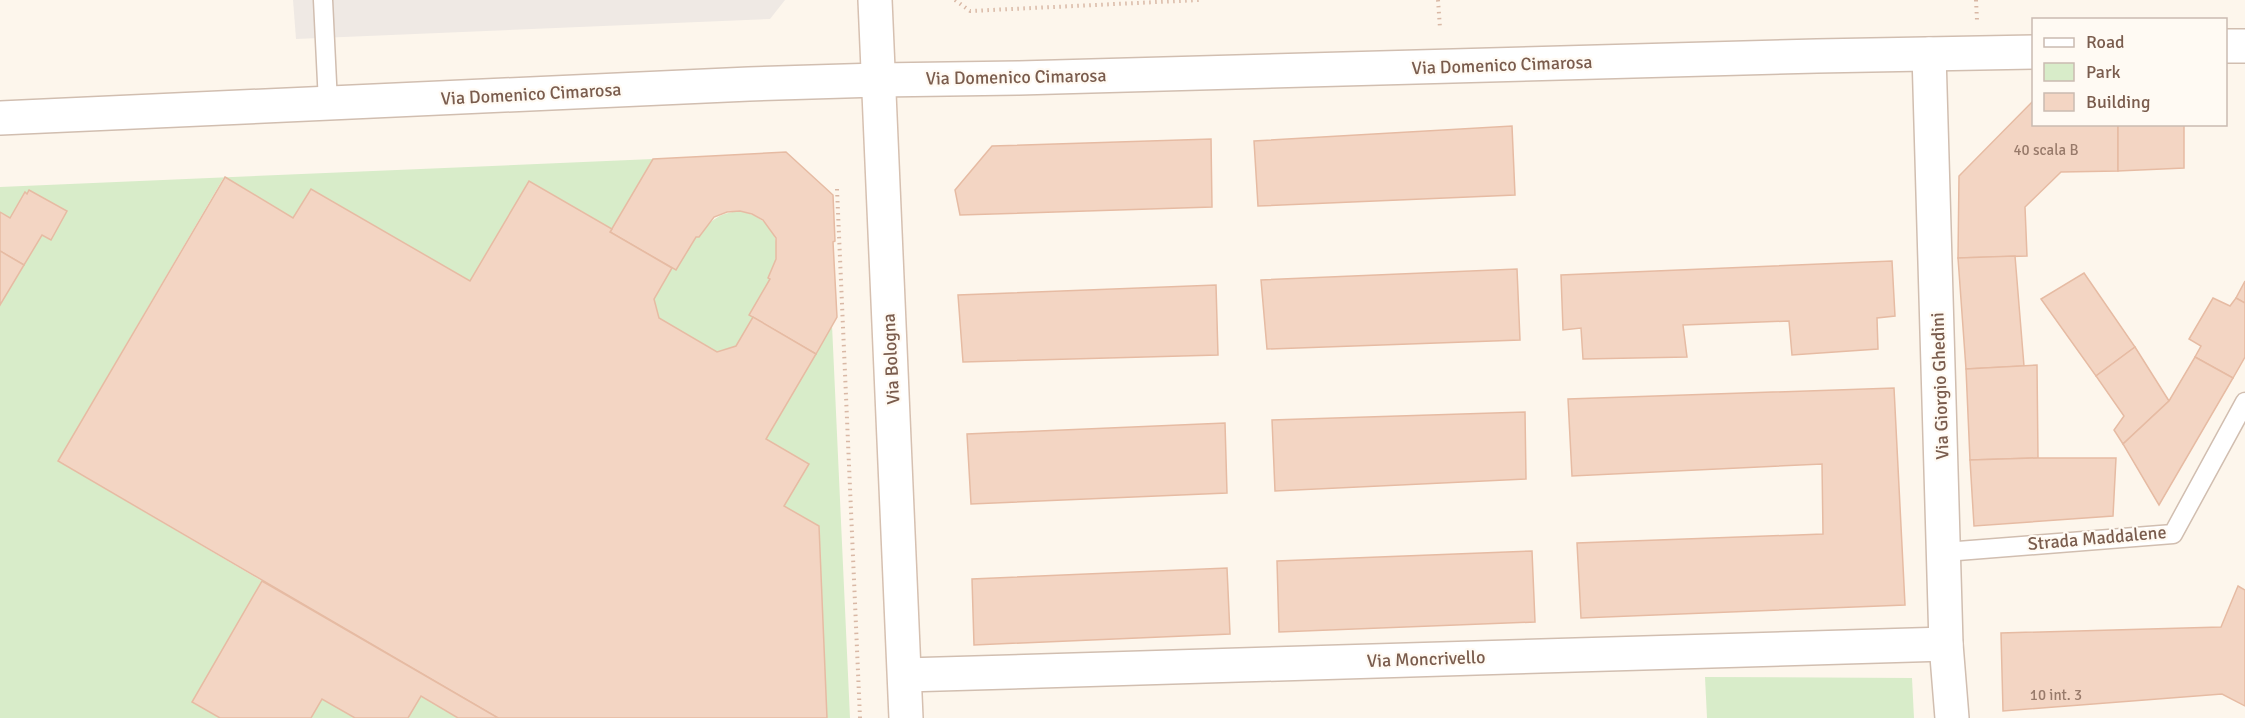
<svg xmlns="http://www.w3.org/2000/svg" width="2245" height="718" font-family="Signika,sans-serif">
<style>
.industrial{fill:#efe9e4}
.green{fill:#d8ecc9}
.building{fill:#f3d5c3;stroke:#e6bba3;stroke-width:1.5}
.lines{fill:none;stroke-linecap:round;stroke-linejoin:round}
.service-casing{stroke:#d1beb0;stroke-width:21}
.minor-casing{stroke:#d1beb0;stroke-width:36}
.tertiary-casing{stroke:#d1beb0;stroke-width:36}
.secondary-casing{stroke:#d6c0b0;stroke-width:36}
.path{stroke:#d9b8a5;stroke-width:4;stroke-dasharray:1.5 4.5;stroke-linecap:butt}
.service{stroke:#fff;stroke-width:18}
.minor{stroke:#fff;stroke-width:33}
.tertiary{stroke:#fff;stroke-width:33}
.secondary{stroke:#fff;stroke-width:33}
.labels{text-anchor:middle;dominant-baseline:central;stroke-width:4.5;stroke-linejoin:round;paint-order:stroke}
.number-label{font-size:15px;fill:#987a6a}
.street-label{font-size:18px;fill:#7a5c4d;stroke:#fffaf3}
</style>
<rect width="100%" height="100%" fill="#fdf6ec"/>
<polygon class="industrial" points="293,0 785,0 770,19 296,39"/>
<g class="green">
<polygon points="653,159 612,229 529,181 470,281 311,189 293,218 224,177 58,461 262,581 192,702 220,718 0,718 0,187"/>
<path d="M740,211C776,219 786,247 768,278L770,279L749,315L753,317L736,346L717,352L659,318L654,299L672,268L676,270L696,237H699C710,220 719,213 740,211Z"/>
<polygon points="832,325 850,718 827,718 819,526 784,506 808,464 766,439"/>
<polygon points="1705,677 1912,678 1914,718 1707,718"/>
<polygon points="421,696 458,718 408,718"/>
<polygon points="322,699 355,718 311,718"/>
</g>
<g class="building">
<polygon points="2034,100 2034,124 2118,124 2118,171 2061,172 2025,207 2027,256 1958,258 1959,176"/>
<polygon points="2118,124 2184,124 2184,168 2118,171"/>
<polygon points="1512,126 1515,195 1258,206 1254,141"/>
<polygon points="1211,139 1212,207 960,215 955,190 992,146"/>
<polygon points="786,152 833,195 835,241 833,242 837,317 816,354 749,315 770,279 768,278 776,259 776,238 763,220 752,214 740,211 727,212 714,217 699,237 696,237 676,270 610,232 653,159"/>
<polygon points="225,177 293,218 311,189 470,281 529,181 612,229 610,232 672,268 654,299 659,318 717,352 736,346 753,317 816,354 766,439 809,464 784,506 819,526 827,718 498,718 58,461"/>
<polygon points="29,190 67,211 51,240 42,235 24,265 0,251 0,212 10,218 25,192 27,194"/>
<polygon points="0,251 24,265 0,305"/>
<polygon points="2015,256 2024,366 1966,369 1958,258"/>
<polygon points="1892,261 1895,316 1877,318 1878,349 1792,355 1789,321 1683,325 1687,357 1583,359 1581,328 1563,330 1561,275"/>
<polygon points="1517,269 1520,340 1267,349 1261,280"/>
<polygon points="2084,273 2135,347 2096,376 2041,299"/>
<polygon points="2245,281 2245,303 2236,298"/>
<polygon points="1216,285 1218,355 963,362 958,295"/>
<polygon points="2213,298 2230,306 2236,298 2245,303 2245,357 2233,378 2195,357 2201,346 2189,339"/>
<polygon points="2135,347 2169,401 2123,444 2114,430 2124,416 2096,376"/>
<polygon points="2195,357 2233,378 2159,505 2123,444 2169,401"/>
<polygon points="2037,365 2038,458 1970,460 1966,369"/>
<polygon points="1894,388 1905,605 1581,618 1577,543 1823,534 1822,464 1572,476 1568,399"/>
<polygon points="1525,412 1526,479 1275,491 1272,420"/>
<polygon points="1225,423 1227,493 971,504 967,434"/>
<polygon points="2038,458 2116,458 2113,516 1974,526 1970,460"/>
<polygon points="1532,551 1535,622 1279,632 1277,561"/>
<polygon points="1227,568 1230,634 974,645 972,579"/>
<polygon points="262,581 498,718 458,718 421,696 408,718 355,718 322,699 311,718 220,718 192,702"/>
<polygon points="2238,586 2245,590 2245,706 2222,694 2003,711 2001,633 2221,627"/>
</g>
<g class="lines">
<defs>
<g id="service">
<polyline points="323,0 328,103"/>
<polyline points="1945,552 2173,534 2245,402"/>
</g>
<g id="minor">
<polyline points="1929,54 1946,644 1952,718"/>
<polyline points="0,118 749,84 878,80"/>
<polyline points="905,675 1946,644"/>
</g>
<g id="tertiary">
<polyline points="2226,46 2245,46"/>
<polyline points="878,80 1019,78 1817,56 2034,52"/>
</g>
<polyline id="secondary" points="875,0 906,718"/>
</defs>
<use href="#service" class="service-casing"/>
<use href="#minor" class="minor-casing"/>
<use href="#tertiary" class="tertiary-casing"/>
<use href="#secondary" class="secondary-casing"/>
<g class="path">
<polyline points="955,0 970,11 1199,0"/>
<polyline points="1438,0 1440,28"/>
<polyline points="1976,0 1977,20"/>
<polyline points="837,189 860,718"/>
</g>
<use href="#service" class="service"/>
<use href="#minor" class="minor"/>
<use href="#tertiary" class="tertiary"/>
<use href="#secondary" class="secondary"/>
</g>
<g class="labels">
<g class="number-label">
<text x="2046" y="150">40 scala B</text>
<text x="2056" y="695">10 int. 3</text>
</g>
<g class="street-label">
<text transform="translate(1502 65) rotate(-2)">Via Domenico Cimarosa</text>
<text transform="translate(1016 77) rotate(-1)">Via Domenico Cimarosa</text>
<text transform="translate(531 94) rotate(-3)">Via Domenico Cimarosa</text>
<text transform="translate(891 359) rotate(-93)">Via Bologna</text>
<text transform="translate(1940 386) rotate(-92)">Via Giorgio Ghedini</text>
<text transform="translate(2097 538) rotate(-5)">Strada Maddalene</text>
<text transform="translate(1426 659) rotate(-2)">Via Moncrivello</text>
</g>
</g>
<rect x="2032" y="18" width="195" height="108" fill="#fffaf3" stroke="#cabbb1" stroke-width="1.5"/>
<rect x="2044" y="38" width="30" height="9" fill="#ffffff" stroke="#cabbb1" stroke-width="1.5"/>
<text x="2086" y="48" font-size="18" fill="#7a5c4d">Road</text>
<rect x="2044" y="63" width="30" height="18" fill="#d8ecc9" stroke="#cabbb1" stroke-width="1.5"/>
<text x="2086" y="78" font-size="18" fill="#7a5c4d">Park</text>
<rect x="2044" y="93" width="30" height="18" fill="#f3d5c3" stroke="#cabbb1" stroke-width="1.5"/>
<text x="2086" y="108" font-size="18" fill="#7a5c4d">Building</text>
</svg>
